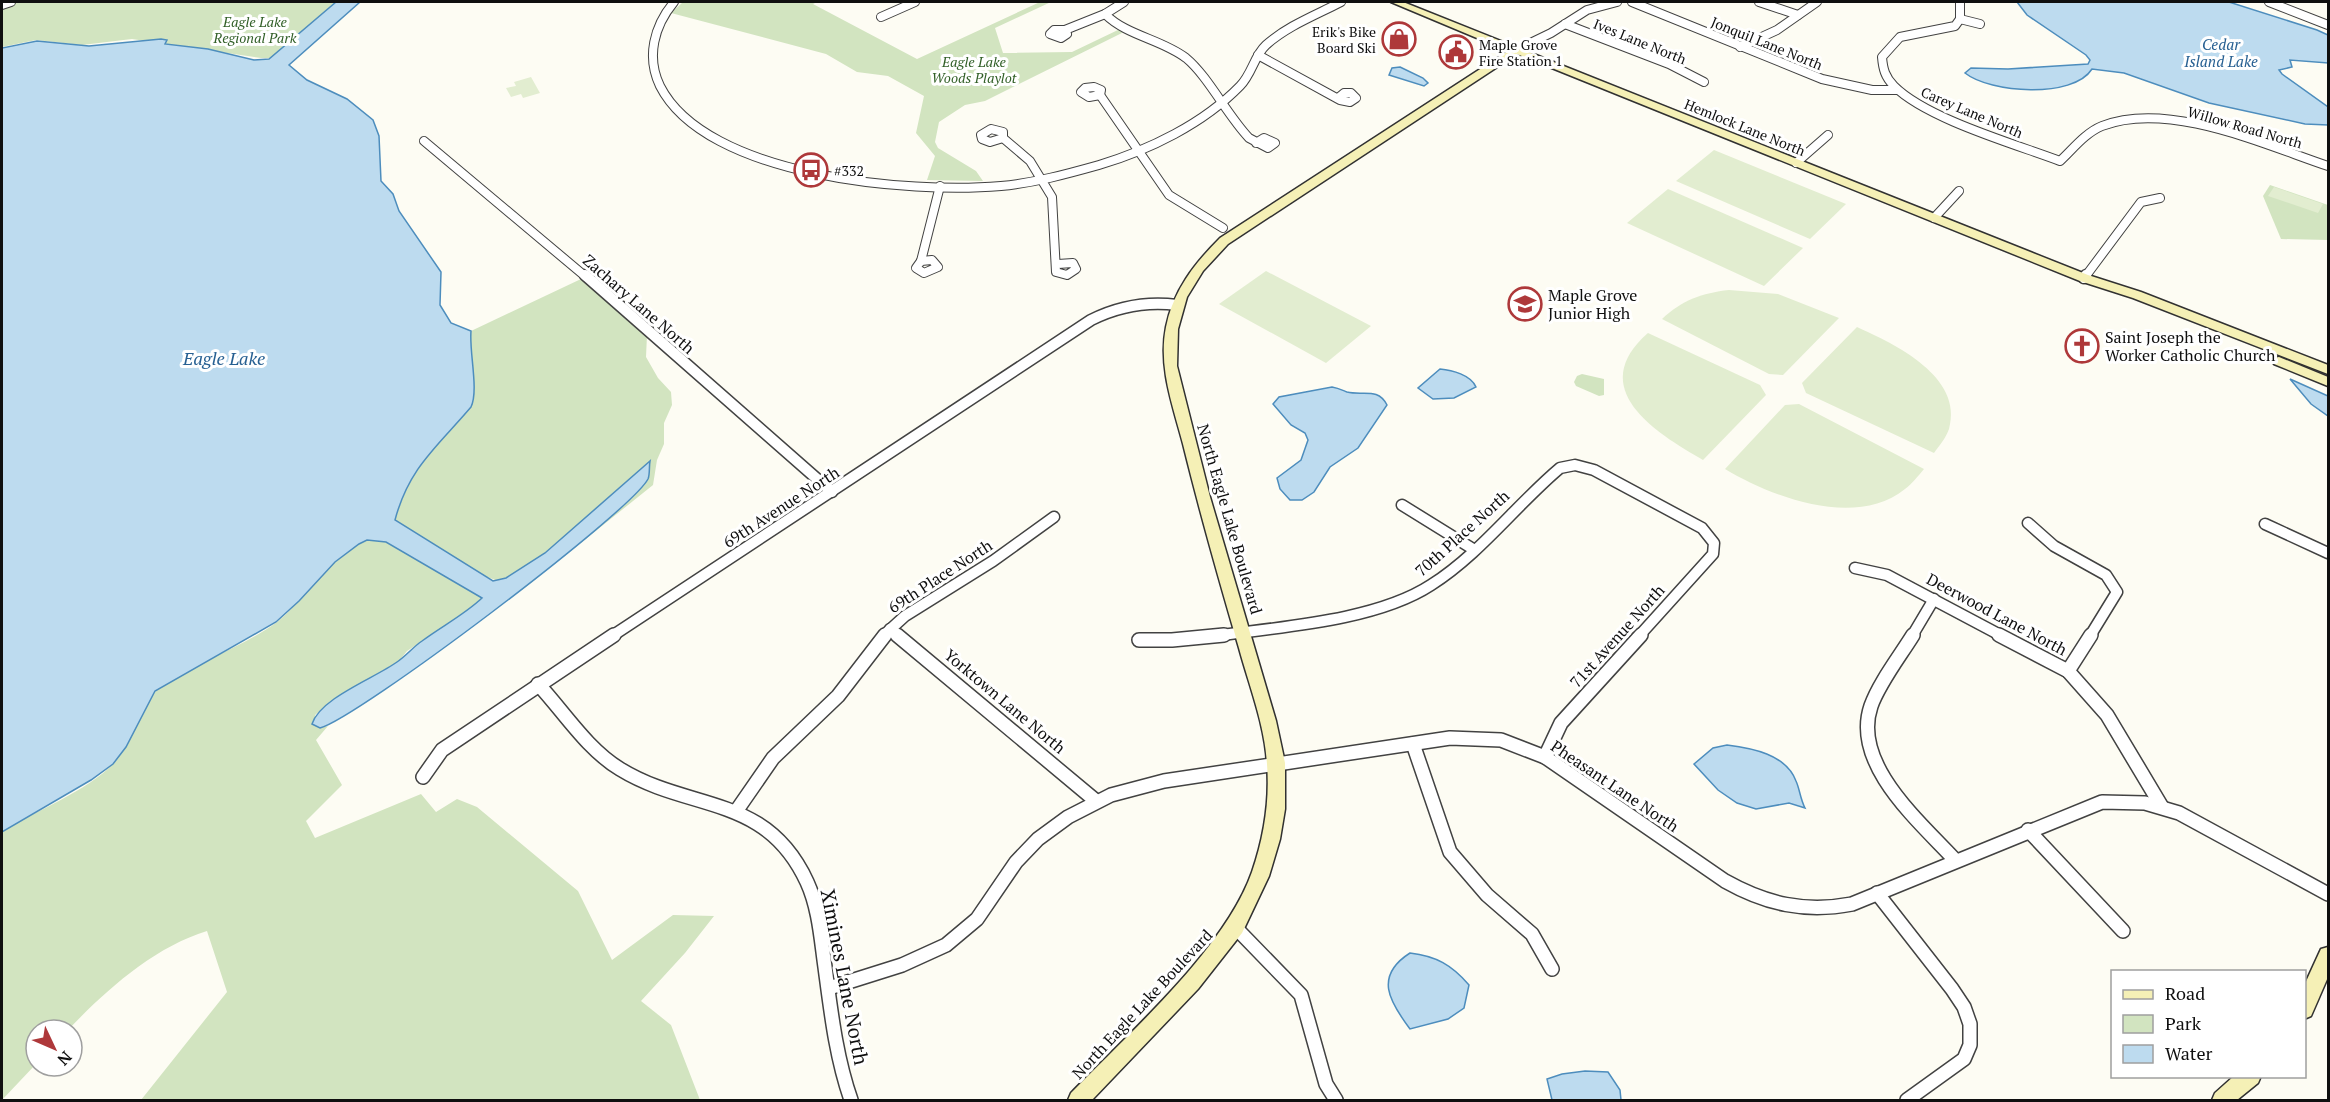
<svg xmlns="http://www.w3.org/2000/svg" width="2330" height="1102" font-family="'PT Serif',serif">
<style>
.green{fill:#d2e4c0}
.pitch{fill:#e2edd0}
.water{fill:#bddbef;stroke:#4d8dbd;stroke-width:1.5}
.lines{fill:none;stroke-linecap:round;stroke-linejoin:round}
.street-far2-casing{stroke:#424242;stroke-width:10}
.street-far1-casing{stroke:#424242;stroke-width:13}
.street-casing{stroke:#424242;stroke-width:16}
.secondary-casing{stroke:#313131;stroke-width:3}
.street-far2{stroke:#fff;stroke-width:8}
.street-far1{stroke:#fff;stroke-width:10}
.street{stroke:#fff;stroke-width:13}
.secondary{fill:#f5f0b6;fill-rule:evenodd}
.labels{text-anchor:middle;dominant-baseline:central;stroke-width:6;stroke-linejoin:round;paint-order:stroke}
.far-park-label{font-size:14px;font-style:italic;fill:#315f27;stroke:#fff}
.far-poi-label{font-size:14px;fill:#0f0f0f;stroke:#fff;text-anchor:start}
.far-street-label{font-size:14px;fill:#0f0f0f;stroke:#fff}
.far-water-label{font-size:15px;font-style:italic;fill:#276092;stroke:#fff}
.poi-label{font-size:16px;fill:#0f0f0f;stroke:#fff;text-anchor:start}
.street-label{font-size:16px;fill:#0f0f0f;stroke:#fff}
.water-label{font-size:18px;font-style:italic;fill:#276092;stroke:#fff}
.near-street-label{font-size:20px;fill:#0f0f0f;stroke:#fff}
</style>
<rect width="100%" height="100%" fill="#fdfcf3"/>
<g class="green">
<polygon points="2,2 337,2 271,58 261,58 132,39 82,45 36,40 2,47"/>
<polygon points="683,2 817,2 813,4 917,59 1040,2 1051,2 995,28 1003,53 1072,52 1120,29 1126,31 985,101 965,105 939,122 935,142 938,148 976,171 983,181 927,180 935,156 916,133 924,96 888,76 857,72 826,54 671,13"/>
<polygon points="2270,185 2328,205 2328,240 2281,239 2263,196"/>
<path d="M581,279L647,335L646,357L658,378L671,392L672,405L664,423V444L657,460L653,485L522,590L482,575L395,520C412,464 436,448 471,407C479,390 469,352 471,331Z"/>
<polygon points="1582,374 1604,379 1604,395 1599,396 1576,386 1574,382 1577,376"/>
<path d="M367,540L386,542L482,598L466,612L407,651L399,661L335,699L315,715L320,728L328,726L316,740L342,785L306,821L315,838L421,794L436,812L457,799L477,807L578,891L612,960L673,915L714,916L685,953L641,1001L671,1025L700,1100H141L227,992L207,931C154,947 105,991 68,1030H36V1064L2,1100V832C36,810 86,792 114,763C130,746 146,698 158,689C195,662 240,649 277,622C308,597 330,557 367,540Z"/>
</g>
<g class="pitch">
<polygon points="531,77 540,93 523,98 521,94 511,97 506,88 516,86 514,82"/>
<polygon points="1714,150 1846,204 1810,239 1676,181"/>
<polygon points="2274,187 2323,204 2318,213 2268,196"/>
<polygon points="1668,189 1803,248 1764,286 1627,223"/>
<polygon points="1266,271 1371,326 1326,363 1219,304"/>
<path d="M1729,290L1778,294L1839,318L1783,375L1769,374L1662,319C1682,300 1702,293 1729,290Z"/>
<path d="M1857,327C1895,344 1964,377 1949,429C1946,438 1939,446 1934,453L1806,393L1802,383Z"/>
<path d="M1648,333L1760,385L1766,395L1703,460C1654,432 1585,388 1648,333Z"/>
<path d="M1799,404L1924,469C1918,476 1912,484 1905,489C1855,529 1772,497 1725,469L1785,405Z"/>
</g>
<g class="water">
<path d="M336,2H360L289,65L307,80L347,99L373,120L379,136L381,181L393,194L399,211L441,272L440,305L451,323L471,331C469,352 479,390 471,407C438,446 409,467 395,520L493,581L506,578L545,553L650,461C649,466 650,475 648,479C630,513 358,718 320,728L312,724C320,698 375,678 397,662C406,656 413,647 422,641C442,626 464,615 482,598L386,542L367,540L359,544L335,562L299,601L276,622L155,691L126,747L113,764L91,780L2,832V48L37,41L89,46L161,39L167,40L165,44L208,49L254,60L269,59Z"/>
<path d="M2017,2H2229L2317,30L2328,35V63L2290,60L2292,67L2279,70L2282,74L2328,107V125L2305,124L2209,103L2124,73L2092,69C2073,99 1990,93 1965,73L1971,68L2008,69L2088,64L2090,60L2086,55L2027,15Z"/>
<polygon points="1400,67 1423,78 1428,83 1424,86 1389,75 1392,68"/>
<path d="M1440,369C1452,370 1471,375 1476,387L1454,398L1433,399L1418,388Z"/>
<polygon points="2290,379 2328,396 2328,416 2311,404"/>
<path d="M1332,387C1338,388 1342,390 1347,392C1363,396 1378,387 1387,405L1358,448L1330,467L1314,492L1302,500H1290L1280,489L1277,478L1301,460L1308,440L1305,433L1291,425L1273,404L1279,397Z"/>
<path d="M1727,745C1751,748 1786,754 1796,781C1800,790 1800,798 1805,808L1789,803L1756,809L1737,803L1718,790L1694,764L1713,748Z"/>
<path d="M1410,953C1436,956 1452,965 1469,985L1464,1008L1448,1019L1410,1029C1389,1001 1374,976 1410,953Z"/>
<polygon points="1585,1071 1608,1072 1620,1090 1621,1100 1552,1100 1547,1079 1562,1074"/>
</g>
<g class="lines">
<defs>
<g id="street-far2">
<path d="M674,2C654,26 646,57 660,86C706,177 910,194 1001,186C1034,183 1067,174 1099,165C1149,150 1203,124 1240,86C1252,74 1254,56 1266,45C1287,26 1316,15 1341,2"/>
<polyline points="1632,2 1822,79 1872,90 1897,90"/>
<polyline points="1759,2 1798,15"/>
<path d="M1960,2V19L1955,26L1900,37L1882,57C1883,69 1885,77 1894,86C1927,119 2015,144 2060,161C2073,149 2085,133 2102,126C2168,100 2265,145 2328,166"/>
<polyline points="2269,2 2328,25"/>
<polyline points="2,5 11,2"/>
<path d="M1105,14C1127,36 1161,39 1186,58C1208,76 1227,115 1249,138L1268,148L1275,143L1264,138L1256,143"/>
<polyline points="881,17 915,2"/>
<polyline points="1960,19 1980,24"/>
<polyline points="1565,24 1669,64 1704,82"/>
<polygon points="1054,30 1065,30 1067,34 1061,38 1050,34"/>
<polyline points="1065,30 1105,14 1124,2"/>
<polyline points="1740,47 1777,30 1817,2"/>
<polyline points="1516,50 1551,33 1587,10 1617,2"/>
<polyline points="1258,55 1340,100 1350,102 1356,98 1351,93 1344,93 1338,98"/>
<polygon points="1094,87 1101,90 1100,95 1089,97 1081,92 1085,88"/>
<polyline points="1100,95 1169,195 1223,228"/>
<polygon points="991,129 1003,132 1003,138 990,142 982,139 981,135"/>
<polyline points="1003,138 1030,161 1052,197 1056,272 1067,275 1076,269 1073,263 1058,264"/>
<polyline points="424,141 586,277"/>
<polyline points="1796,163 1828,135"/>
<polyline points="1934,218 1959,191"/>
<polygon points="932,260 938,267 924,273 916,268 921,261"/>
<polyline points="921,261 940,186"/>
<polyline points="2085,277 2141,202 2160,198"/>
</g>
<g id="street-far1">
<polyline points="585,275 832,492"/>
<polyline points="2084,278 2086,275"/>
<polyline points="1402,505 1473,549"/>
<polyline points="2028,523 2054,546 2106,575 2117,592 2090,636"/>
<polyline points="2265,524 2328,553"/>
<polyline points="1855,568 1887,575 2002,636"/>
<polyline points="890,629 898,636"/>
<path d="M612,636L1091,320C1119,306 1146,301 1177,305"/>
<polyline points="883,636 905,616 993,561 1054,517"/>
<path d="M1214,636C1279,627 1376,621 1431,585C1480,554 1516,505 1560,468L1575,465L1594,470L1702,528L1714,543L1713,554L1639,636"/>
<polyline points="1912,636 1934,599"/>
</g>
<g id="street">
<polyline points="897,635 1096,801"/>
<path d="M1913,635C1900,656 1879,683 1871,706C1851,764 1920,822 1955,860"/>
<polyline points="1999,635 2068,671 2107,715 2162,807"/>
<polyline points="1139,640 1172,640 1224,635"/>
<polyline points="2068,671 2091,635"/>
<path d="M538,684C564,712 587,749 620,769C690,812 766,793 807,882C819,908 821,939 825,967C831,1012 836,1057 851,1100"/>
<polyline points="1413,744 1450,852 1487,895 1532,934 1552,969"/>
<polyline points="1545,757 1561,723 1641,635"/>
<polyline points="423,777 442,750 614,635"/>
<polyline points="737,810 773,758 838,696 885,635"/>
<polyline points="2028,830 2123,931"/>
<polyline points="1877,893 1952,989 1964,1007 1970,1024 1970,1045 1964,1059 1907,1100"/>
<polyline points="1235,927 1301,995 1326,1084 1336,1100"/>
<path d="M829,988L902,965L946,945L977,919L1016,862L1038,839L1068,817L1111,795L1164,781L1450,738L1501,740L1545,757L1725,881C1766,904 1805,913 1852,904L2102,802L2145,803L2179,813L2328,894"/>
</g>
<g id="secondary">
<path d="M1391,2H1403L2088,275L2141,292L2328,365V374L2133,298L2080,281L1517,54L1228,244L1203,271L1187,297L1178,329L1177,366L1210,497L1276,721L1285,763V809L1280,839L1269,876L1242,933L1198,989L1092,1100H1068L1071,1093C1128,1034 1225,949 1252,872C1264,837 1270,801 1267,764C1265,725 1249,685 1239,648C1219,580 1200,513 1183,444C1173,406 1158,367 1166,327C1173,291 1194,264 1220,238L1508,51Z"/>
<polygon points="2279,357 2328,377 2328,386 2274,364 2272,361 2274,358"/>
<polygon points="2328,947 2328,977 2311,1016 2304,1019 2304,986 2321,949"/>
<polygon points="2234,1076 2261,1076 2258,1083 2237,1100 2212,1100 2215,1093"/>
</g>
</defs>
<use href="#street-far2" class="street-far2-casing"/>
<use href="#street-far1" class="street-far1-casing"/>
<use href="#street" class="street-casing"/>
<use href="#secondary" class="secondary-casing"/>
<use href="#street-far2" class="street-far2"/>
<use href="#street-far1" class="street-far1"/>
<use href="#street" class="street"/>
<use href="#secondary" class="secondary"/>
</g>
<defs>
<symbol id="shop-ring" viewBox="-11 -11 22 22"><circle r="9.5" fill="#fff" stroke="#ae383a" stroke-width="1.5"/><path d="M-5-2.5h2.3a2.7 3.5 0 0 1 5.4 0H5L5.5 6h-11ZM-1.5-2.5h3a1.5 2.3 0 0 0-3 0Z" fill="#ae383a"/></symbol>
<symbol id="civic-ring" viewBox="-11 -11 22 22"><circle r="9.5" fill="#fff" stroke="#ae383a" stroke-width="1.5"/><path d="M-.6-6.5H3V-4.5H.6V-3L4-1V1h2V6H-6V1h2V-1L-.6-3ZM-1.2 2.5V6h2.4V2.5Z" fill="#ae383a"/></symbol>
<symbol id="bus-ring" viewBox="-11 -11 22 22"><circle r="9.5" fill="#fff" stroke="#ae383a" stroke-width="1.5"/><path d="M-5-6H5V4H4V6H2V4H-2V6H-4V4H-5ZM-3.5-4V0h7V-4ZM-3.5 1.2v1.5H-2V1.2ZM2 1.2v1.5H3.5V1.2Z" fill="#ae383a"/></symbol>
<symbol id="school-ring" viewBox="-11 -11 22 22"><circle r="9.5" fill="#fff" stroke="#ae383a" stroke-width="1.5"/><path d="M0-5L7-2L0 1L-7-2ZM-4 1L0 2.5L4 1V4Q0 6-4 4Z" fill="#ae383a"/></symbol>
<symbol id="church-ring" viewBox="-11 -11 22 22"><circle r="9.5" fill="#fff" stroke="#ae383a" stroke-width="1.5"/><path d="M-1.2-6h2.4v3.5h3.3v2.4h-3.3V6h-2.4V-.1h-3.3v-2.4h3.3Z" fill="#ae383a"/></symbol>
</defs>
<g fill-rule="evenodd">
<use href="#shop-ring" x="1380" y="20" width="38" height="38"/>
<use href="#civic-ring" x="1437" y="33" width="38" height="38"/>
<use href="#bus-ring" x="792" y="151" width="38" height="38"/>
<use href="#school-ring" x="1506" y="285" width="38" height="38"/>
<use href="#church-ring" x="2063" y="327" width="38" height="38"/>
</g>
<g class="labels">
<g class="far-park-label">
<text x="255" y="21">Eagle Lake<tspan x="255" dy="16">Regional Park</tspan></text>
<text x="974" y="61">Eagle Lake<tspan x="974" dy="16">Woods Playlot</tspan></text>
</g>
<g class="far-poi-label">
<text x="1376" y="31" text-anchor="end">Erik's Bike<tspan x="1376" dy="16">Board Ski</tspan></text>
<text x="1479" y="44">Maple Grove<tspan x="1479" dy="16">Fire Station 1</tspan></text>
<text x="834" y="170">#332</text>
</g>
<g class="far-street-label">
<text transform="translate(1640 41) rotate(22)">Ives Lane North</text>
<text transform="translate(1767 43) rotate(22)">Jonquil Lane North</text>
<text transform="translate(1972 112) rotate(23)">Carey Lane North</text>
<text transform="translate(1745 127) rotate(22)">Hemlock Lane North</text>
<text transform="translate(2245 127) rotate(16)">Willow Road North</text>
</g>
<g class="far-water-label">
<text x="2221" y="44">Cedar<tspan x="2221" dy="17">Island Lake</tspan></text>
</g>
<g class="poi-label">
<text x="1548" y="295">Maple Grove<tspan x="1548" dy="18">Junior High</tspan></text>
<text x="2105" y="337">Saint Joseph the<tspan x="2105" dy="18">Worker Catholic Church</tspan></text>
</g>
<g class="street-label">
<text transform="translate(639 304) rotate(41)">Zachary Lane North</text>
<text transform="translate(781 507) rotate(-33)">69th Avenue North</text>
<text transform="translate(1230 519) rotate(74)">North Eagle Lake Boulevard</text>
<text transform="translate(1462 533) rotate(-42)">70th Place North</text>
<text transform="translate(940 576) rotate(-33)">69th Place North</text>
<text transform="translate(1997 614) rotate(28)">Deerwood Lane North</text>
<text transform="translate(1617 636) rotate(-48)">71st Avenue North</text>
<text transform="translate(1005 701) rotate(40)">Yorktown Lane North</text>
<text transform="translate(1615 786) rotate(34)">Pheasant Lane North</text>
<text transform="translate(1142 1004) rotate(-47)">North Eagle Lake Boulevard</text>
</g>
<g class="water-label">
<text x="224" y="358">Eagle Lake</text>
</g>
<g class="near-street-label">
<text transform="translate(845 977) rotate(79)">Ximines Lane North</text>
</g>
</g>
<rect width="2330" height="1102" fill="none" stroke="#0f0f0f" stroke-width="6"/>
<rect x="2111" y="970" width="195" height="108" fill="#ffffff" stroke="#9f9f9f" stroke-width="1.5"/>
<rect x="2123" y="990" width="30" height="9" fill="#f5f0b6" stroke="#9f9f9f" stroke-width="1.5"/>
<text x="2165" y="1000" font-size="18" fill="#0f0f0f">Road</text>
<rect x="2123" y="1015" width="30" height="18" fill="#d2e4c0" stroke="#9f9f9f" stroke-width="1.5"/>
<text x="2165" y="1030" font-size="18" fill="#0f0f0f">Park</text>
<rect x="2123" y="1045" width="30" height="18" fill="#bddbef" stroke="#9f9f9f" stroke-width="1.5"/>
<text x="2165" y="1060" font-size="18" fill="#0f0f0f">Water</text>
<g transform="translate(54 1048) rotate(134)"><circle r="28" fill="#ffffff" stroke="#9f9f9f" stroke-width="1.5"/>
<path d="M0-4.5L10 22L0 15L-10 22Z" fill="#ae383a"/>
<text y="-9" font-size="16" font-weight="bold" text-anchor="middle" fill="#0f0f0f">N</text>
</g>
</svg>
